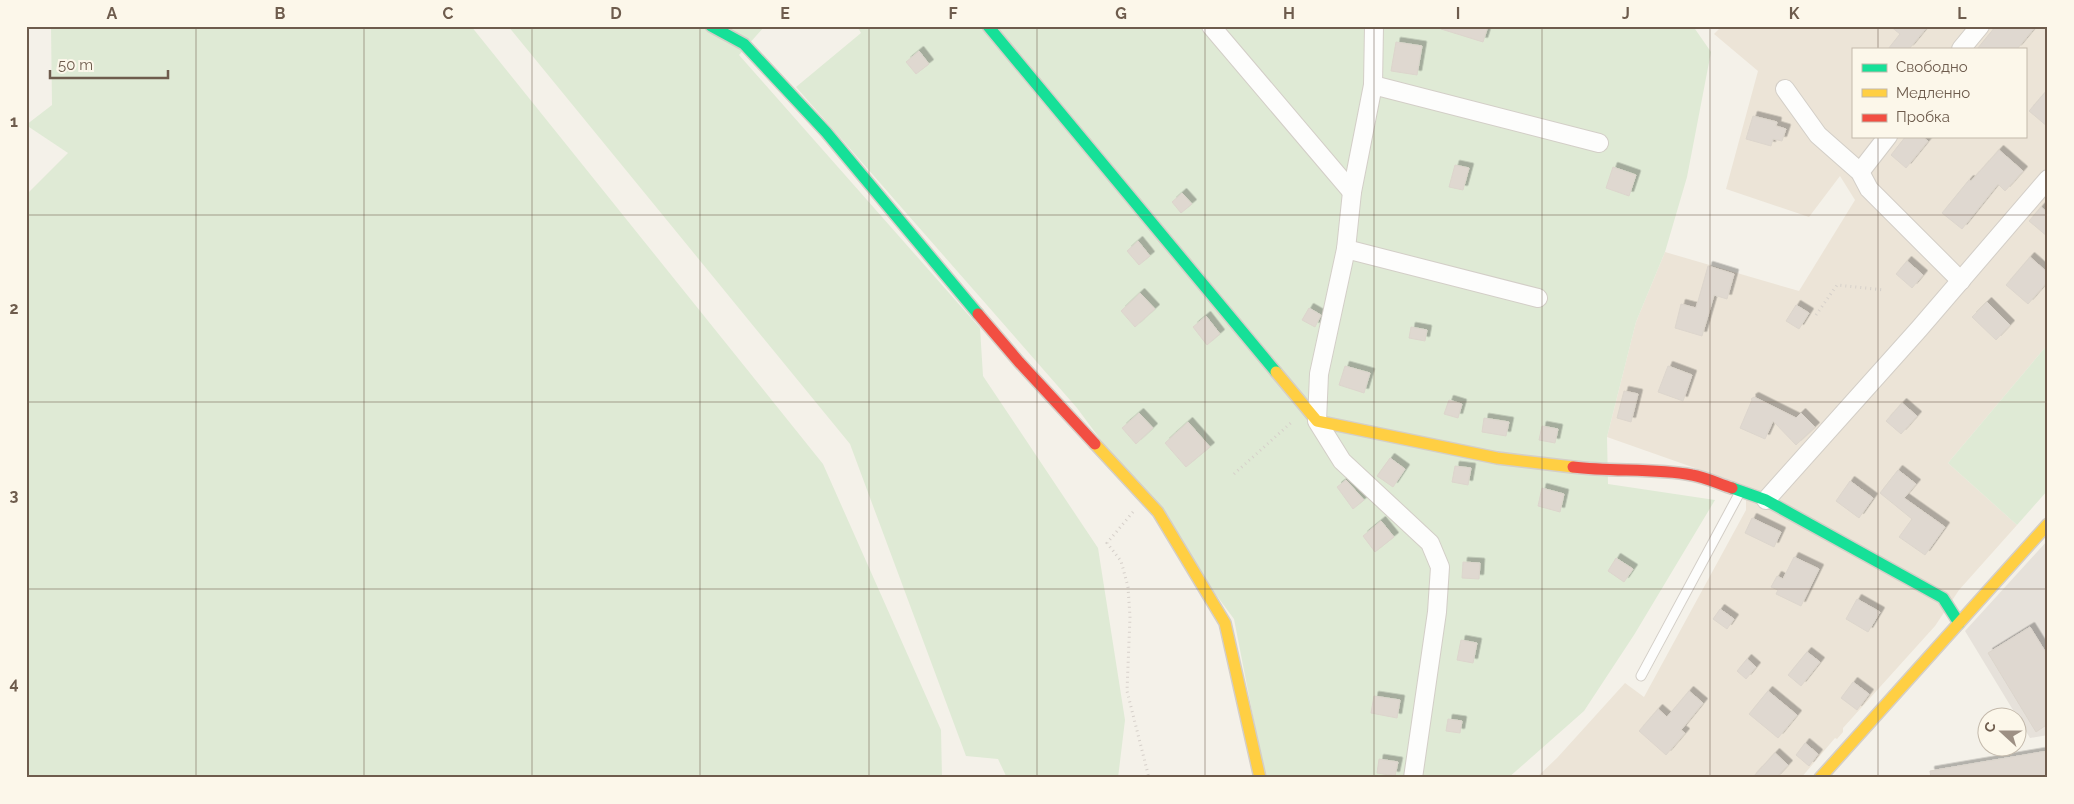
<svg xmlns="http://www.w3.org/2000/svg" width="2074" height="804" font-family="Raleway,sans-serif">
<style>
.residential{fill:#ece4d7;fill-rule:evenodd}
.industrial{fill:#e6e1da}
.green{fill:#dfead5}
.building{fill:#dfd8d0;stroke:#dcd5cc;filter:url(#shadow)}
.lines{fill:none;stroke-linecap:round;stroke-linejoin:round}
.lane-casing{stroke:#d3cec7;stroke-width:11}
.street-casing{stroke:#d3cec7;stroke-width:20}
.fast-casing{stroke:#d4cec7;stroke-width:14}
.slow-casing{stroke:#d4cec7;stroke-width:14}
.jam-casing{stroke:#d4cec7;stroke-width:14}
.path{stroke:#d6d0ca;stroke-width:3;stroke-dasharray:1 4;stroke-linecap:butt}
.lane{stroke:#fdfdfc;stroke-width:9}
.street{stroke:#fdfdfc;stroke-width:18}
.fast{stroke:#16e098;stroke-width:11}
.slow{stroke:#ffcf43;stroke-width:11}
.jam{stroke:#f24e42;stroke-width:11}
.grid{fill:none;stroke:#6e5c4d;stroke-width:1;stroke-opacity:0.55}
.neatline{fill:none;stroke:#6e5c4d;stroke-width:2}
.grid-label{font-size:16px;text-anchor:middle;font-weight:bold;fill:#6e5c4d}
</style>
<defs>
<filter id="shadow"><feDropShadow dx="4.5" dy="-4.5" stdDeviation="0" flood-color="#0004"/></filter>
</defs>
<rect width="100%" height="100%" fill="#f4f1e9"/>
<path class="residential" d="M1722,26H2048V344L1948,463L2017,525L1959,590L1935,626L1843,728V732L1837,739L1835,738L1801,778H1536L1557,758L1625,683L1644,697L1746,510V486L1607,437L1636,322L1665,252L1799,291L1855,200L1840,176L1809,217L1726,189L1758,71L1714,34ZM1853,49H2025V136H1853Z"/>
<polygon class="industrial" points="2048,540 2048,735 2030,738 1965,631"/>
<g class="green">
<polygon points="51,26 471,26 823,464 941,730 942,778 26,778 26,195 68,153 26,125 52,105"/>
<polygon points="508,26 765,26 739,55 980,328 983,376 1098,548 1125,720 1118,778 1007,778 998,759 966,756 850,444"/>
<polygon points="857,26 1693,26 1711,52 1687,177 1665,252 1636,322 1607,437 1608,484 1715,500 1634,635 1584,711 1508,778 1265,778 1234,619 1077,408 796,87 861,33"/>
<polygon points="2048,344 2048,490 2017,525 1948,463"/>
</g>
<g class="building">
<polygon points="1441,26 1488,26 1483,42 1441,29"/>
<polygon points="1890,26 1928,26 1909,49 1888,49 1900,34"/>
<polygon points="1996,26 2036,26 2017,49 1977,49"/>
<polygon points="1396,42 1422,46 1417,75 1391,71"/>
<polygon points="919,51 929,64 916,74 906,62"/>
<polygon points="2048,89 2048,127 2029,111"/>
<polygon points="1753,116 1777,122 1776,126 1786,129 1782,141 1773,139 1771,146 1746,139"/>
<polygon points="1906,136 1921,136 1928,141 1906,168 1891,155"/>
<polygon points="1999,150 2023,171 2005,191 1998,184 1962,229 1942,213 1969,180 1971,181"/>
<polygon points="1455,165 1469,168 1463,190 1449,187"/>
<polygon points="1613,167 1636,175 1629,196 1606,188"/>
<polygon points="1182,193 1192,204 1181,213 1172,202"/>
<polygon points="2041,207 2048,213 2048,237 2029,221"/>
<polygon points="1138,241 1150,256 1139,265 1127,251"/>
<polygon points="2030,257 2048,273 2048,281 2028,304 2006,285"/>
<polygon points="1907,261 1923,275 1912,288 1896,274"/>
<polygon points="1708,266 1734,274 1727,299 1714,295 1702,336 1675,328 1681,304 1696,308"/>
<polygon points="1140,293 1155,309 1135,327 1121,311"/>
<polygon points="1987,302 2010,325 1996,340 1972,317"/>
<polygon points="1796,305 1809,313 1799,329 1786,321"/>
<polygon points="1309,308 1321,315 1315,327 1302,320"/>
<polygon points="1206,316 1220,334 1207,345 1193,327"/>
<polygon points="1411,327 1427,330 1425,341 1409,338"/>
<polygon points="1345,366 1370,373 1364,393 1339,385"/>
<polygon points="1668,366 1692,375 1683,401 1658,392"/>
<polygon points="1624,391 1638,394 1631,422 1617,418"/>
<polygon points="1754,397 1796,418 1801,413 1815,427 1796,445 1773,421 1765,439 1740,428 1752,400 1751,399"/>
<polygon points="1449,400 1462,404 1458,418 1444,414"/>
<polygon points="1902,403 1917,416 1901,434 1886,421"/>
<polygon points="1139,413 1153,428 1136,444 1122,428"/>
<polygon points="1484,418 1509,422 1506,436 1482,432"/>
<polygon points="1188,422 1210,447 1186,467 1165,443"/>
<polygon points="1542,426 1558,429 1555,443 1539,440"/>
<polygon points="1390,458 1405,469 1393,487 1377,476"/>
<polygon points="1455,466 1471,468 1468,485 1452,482"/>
<polygon points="1898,470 1916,484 1904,498 1945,527 1925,555 1899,537 1912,519 1880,493"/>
<polygon points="1346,480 1364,500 1353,509 1337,487"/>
<polygon points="1850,481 1873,498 1859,518 1836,501"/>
<polygon points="1542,488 1564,494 1560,512 1538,506"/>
<polygon points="1752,518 1781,532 1774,547 1745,533"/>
<polygon points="1381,521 1394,537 1375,552 1363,536"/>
<polygon points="1794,557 1819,569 1801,606 1776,594 1778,590 1771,587 1777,576 1783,579"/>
<polygon points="1616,558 1633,569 1624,582 1608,571"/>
<polygon points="1463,562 1480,563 1479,579 1462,578"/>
<polygon points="1857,599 1880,612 1868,632 1846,619"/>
<polygon points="1720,609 1734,619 1727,629 1713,619"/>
<polygon points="2030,627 2048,656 2048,724 2036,732 1988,653"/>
<polygon points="1461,640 1477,643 1473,663 1457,660"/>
<polygon points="1807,652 1820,662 1801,686 1788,675"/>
<polygon points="1747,659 1756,667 1746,679 1737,671"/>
<polygon points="1853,682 1869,694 1857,710 1841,698"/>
<polygon points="1689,691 1703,703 1681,730 1685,733 1666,755 1639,731 1658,709 1667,717"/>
<polygon points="1768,691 1797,715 1778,738 1749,714"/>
<polygon points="1374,696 1400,700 1397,718 1371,713"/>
<polygon points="1448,719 1462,721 1460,733 1446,731"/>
<polygon points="1805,743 1818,754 1809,766 1796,755"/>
<polygon points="2048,751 2048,778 1931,778 1930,771"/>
<polygon points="1775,753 1788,765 1776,778 1752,778"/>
<polygon points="1379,759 1398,762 1395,776 1377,773"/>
</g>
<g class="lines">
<defs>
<polyline id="lane" points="1641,676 1739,494"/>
<g id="street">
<polyline points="1211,26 1352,192"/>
<polyline points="1374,26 1373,85 1352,192 1346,249 1319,374 1317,421 1342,461 1430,543 1440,567 1437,612 1413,778"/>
<polyline points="1961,49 1980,26"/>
<polyline points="1373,85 1599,143"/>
<polyline points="1785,89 1818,135 1860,172 1869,189 1961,281"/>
<polyline points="1860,172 1888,136"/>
<polyline points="1346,249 1538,298"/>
<polyline points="1766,500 1919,329 2048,179"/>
</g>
<g id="fast">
<polyline points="711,26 744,44 826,132 978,314"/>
<polyline points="988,26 1276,372"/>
<polyline points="1732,488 1766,500 1943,598 1959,623"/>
</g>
<g id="slow">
<polyline points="1276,372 1317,421 1497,458 1573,467"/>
<polyline points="1095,444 1158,512 1225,623 1260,778"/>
<polyline points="1820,778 2048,524"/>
</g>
<g id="jam">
<polyline points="978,314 1019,362 1095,444"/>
<path d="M1573,467C1613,472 1653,468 1692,475C1705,477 1719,484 1732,488"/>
</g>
</defs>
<use href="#lane" class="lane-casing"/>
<use href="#street" class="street-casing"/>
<use href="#fast" class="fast-casing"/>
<use href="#slow" class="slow-casing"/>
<use href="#jam" class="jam-casing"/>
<g class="path">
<polyline points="1816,315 1837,285 1884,290"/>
<polyline points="1234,474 1293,421"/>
<polyline points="1133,512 1107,543 1121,561 1128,587 1130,617 1127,691 1149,778"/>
</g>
<use href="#lane" class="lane"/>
<use href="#street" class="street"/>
<use href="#fast" class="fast"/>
<use href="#slow" class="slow"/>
<use href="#jam" class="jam"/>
</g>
<path class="grid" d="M196,26V778M364,26V778M532,26V778M700,26V778M869,26V778M1037,26V778M1205,26V778M1374,26V778M1542,26V778M1710,26V778M1878,26V49M1878,136V778M26,215H2048M26,402H2048M26,589H2048"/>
<rect width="2074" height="804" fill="none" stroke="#fcf7ea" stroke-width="55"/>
<rect x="1852" y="48" width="175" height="90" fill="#fcf7ea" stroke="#c3b9ab"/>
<rect x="1862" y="64" width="25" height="8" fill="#16e098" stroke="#c3b9ab"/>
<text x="1896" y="72" font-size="15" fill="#6e5c4d">Свободно</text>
<rect x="1862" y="89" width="25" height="8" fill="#ffcf43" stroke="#c3b9ab"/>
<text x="1896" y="98" font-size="15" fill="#6e5c4d">Медленно</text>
<rect x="1862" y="114" width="25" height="8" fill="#f24e42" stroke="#c3b9ab"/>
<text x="1896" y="122" font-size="15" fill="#6e5c4d">Пробка</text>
<g transform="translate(2002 732) rotate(291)"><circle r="24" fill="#fcf7ea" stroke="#c3b9ab"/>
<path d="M0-4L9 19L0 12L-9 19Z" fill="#9d9084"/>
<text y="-8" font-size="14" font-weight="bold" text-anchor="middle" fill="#6e5c4d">С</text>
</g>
<path d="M50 70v8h118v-8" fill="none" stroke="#6e5c4d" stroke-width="2.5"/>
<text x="58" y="70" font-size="15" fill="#6e5c4d" stroke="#fcf7ea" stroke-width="4" paint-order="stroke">50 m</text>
<rect x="28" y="28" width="2018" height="748" class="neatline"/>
<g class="grid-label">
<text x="112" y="19">A</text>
<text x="280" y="19">B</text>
<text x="448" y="19">C</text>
<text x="616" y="19">D</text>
<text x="785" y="19">E</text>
<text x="953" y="19">F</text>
<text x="1121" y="19">G</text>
<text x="1289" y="19">H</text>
<text x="1458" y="19">I</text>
<text x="1626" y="19">J</text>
<text x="1794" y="19">K</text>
<text x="1962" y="19">L</text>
<text x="14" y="127">1</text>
<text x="14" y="314">2</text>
<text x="14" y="501">3</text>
<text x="14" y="689">4</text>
</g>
</svg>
